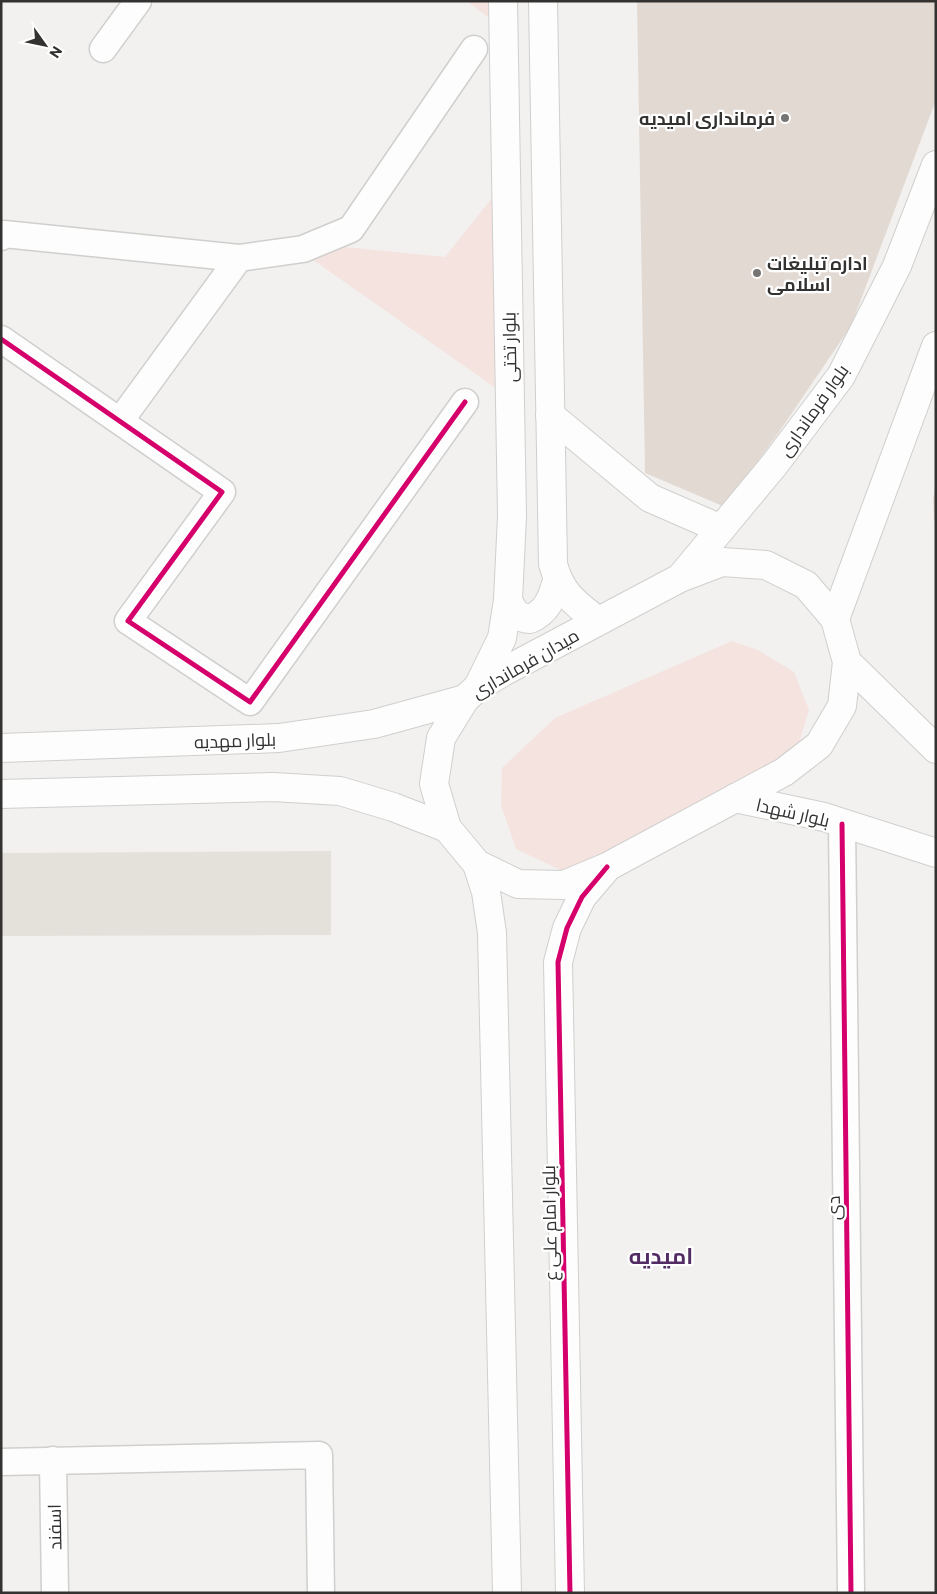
<svg xmlns="http://www.w3.org/2000/svg" width="937" height="1594" font-family="Commissioner,Cairo,sans-serif">
<style>
.built{fill:#e4e1da}
.green{fill:#f5e3e0}
.building{fill:#e3d9d3}
.lines{fill:none;stroke-linecap:round;stroke-linejoin:round}
.street-casing{stroke:#cfcfcd;stroke-width:29}
.secondary-casing{stroke:#cfcfcd;stroke-width:30}
.street{stroke:#fdfdfd;stroke-width:26}
.secondary{stroke:#fdfdfd;stroke-width:28}
.cycleway-casing{stroke:#fff;stroke-width:8}
.cycleway{stroke:#d6006c;stroke-width:5}
.poi-dot{fill:#767574;stroke:#fff;stroke-width:2}
.labels{text-anchor:middle;dominant-baseline:central;stroke-width:4.5;stroke-linejoin:round;paint-order:stroke}
.poi-label{font-size:18px;font-weight:bold;fill:#333231;stroke:#fff;text-anchor:end}
.street-label{font-size:18px;fill:#333231;stroke:#fff}
.district-label{font-size:22px;font-weight:bold;fill:#522c63;stroke:#fff}
</style>
<rect width="100%" height="100%" fill="#f2f1ef"/>
<polygon class="built" points="331,851 331,935 1,936 1,853"/>
<g class="green">
<polygon points="467,1 488,1 489,18"/>
<polygon points="496,193 497,389 309,257 345,247 445,257"/>
<polygon points="732,641 758,650 794,672 809,710 795,756 571,875 516,849 501,805 502,768 555,718"/>
</g>
<g class="building">
<polygon points="637,1 936,1 936,100 851,326 779,432 725,507 645,473"/>
<polygon points="935,487 936,521 934,521 933,500"/>
</g>
<g class="lines">
<defs>
<g id="street">
<polyline points="103,49 138,1"/>
<polyline points="1,237 4,234 239,258 303,249 351,229 474,49"/>
<polyline points="1,339 222,492 128,621 250,702 465,402"/>
<polyline points="120,421 239,258"/>
<polyline points="842,824 851,1593"/>
<polyline points="53,1460 55,1593"/>
<polyline points="1,1462 319,1455 321,1593"/>
</g>
<g id="secondary">
<path d="M543,1L553,564C561,594 575,603 598,621"/>
<polyline points="550,415 650,498 721,529"/>
<polygon points="722,562 766,565 806,585 835,619 847,662 842,706 819,745 784,772 607,867 564,885 518,884 477,864 447,828 434,784 441,738 465,699 478,687 503,672 680,578"/>
<polyline points="681,577 774,465 841,376 897,266 936,165"/>
<path d="M508,600C513,611 517,618 530,619C547,612 552,598 557,581"/>
<polyline points="835,619 936,346"/>
<polyline points="847,662 936,749"/>
<polyline points="478,687 502,638 508,600 512,516 503,1"/>
<polyline points="1,748 279,738 374,724 465,699"/>
<polyline points="1,794 273,787 340,791 393,807 447,828"/>
<polyline points="735,798 824,817 936,853"/>
<polyline points="477,864 486,892 492,933 507,1593"/>
<polyline points="570,1593 558,962 567,928 582,897 605,870"/>
</g>
</defs>
<use href="#street" class="street-casing"/>
<use href="#secondary" class="secondary-casing"/>
<use href="#street" class="street"/>
<use href="#secondary" class="secondary"/>
<defs>
<g id="cycleway">
<polyline points="1,339 222,492 128,621 250,702 465,402"/>
<polyline points="842,824 851,1593"/>
<polyline points="570,1593 558,962 567,928 582,897 607,867"/>
</g>
</defs>
<use href="#cycleway" class="cycleway-casing"/>
<use href="#cycleway" class="cycleway"/>
</g>
<g class="poi-dot">
<circle cx="785" cy="118" r="5"/>
<circle cx="757" cy="273" r="5"/>
</g>
<g class="labels">
<g class="poi-label">
<text x="775" y="118">فرمانداری امیدیه</text>
<text x="767" y="263" text-anchor="start">اداره تبلیغات<tspan x="767" dy="21">اسلامی</tspan></text>
</g>
<g class="street-label">
<text transform="translate(509 347) rotate(-91)">بلوار تختی</text>
<text transform="translate(813 410) rotate(-55)">بلوار فرمانداری</text>
<text transform="translate(525 663) rotate(-30)">میدان فرمانداری</text>
<text transform="translate(235 740) rotate(-2)">بلوار مهدیه</text>
<text transform="translate(793 812) rotate(13)">بلوار شهدا</text>
<text transform="translate(833 1208) rotate(-91)">دی</text>
<text transform="translate(549 1223) rotate(-91)">بلوار امام علی ع</text>
<text transform="translate(54 1527) rotate(-91)">اسفند</text>
</g>
<g class="district-label">
<text x="661" y="1255">امیدیه</text>
</g>
</g>
<rect width="937" height="1594" fill="none" stroke="#333231" stroke-width="5"/>
<g transform="translate(45 45) rotate(123)" stroke="#ffffff" stroke-width="4" paint-order="stroke">
<path d="M0-4L9 19L0 12L-9 19Z" fill="#333231"/>
<text y="-8" font-size="14" font-weight="bold" text-anchor="middle" fill="#333231">N</text>
</g>
</svg>
